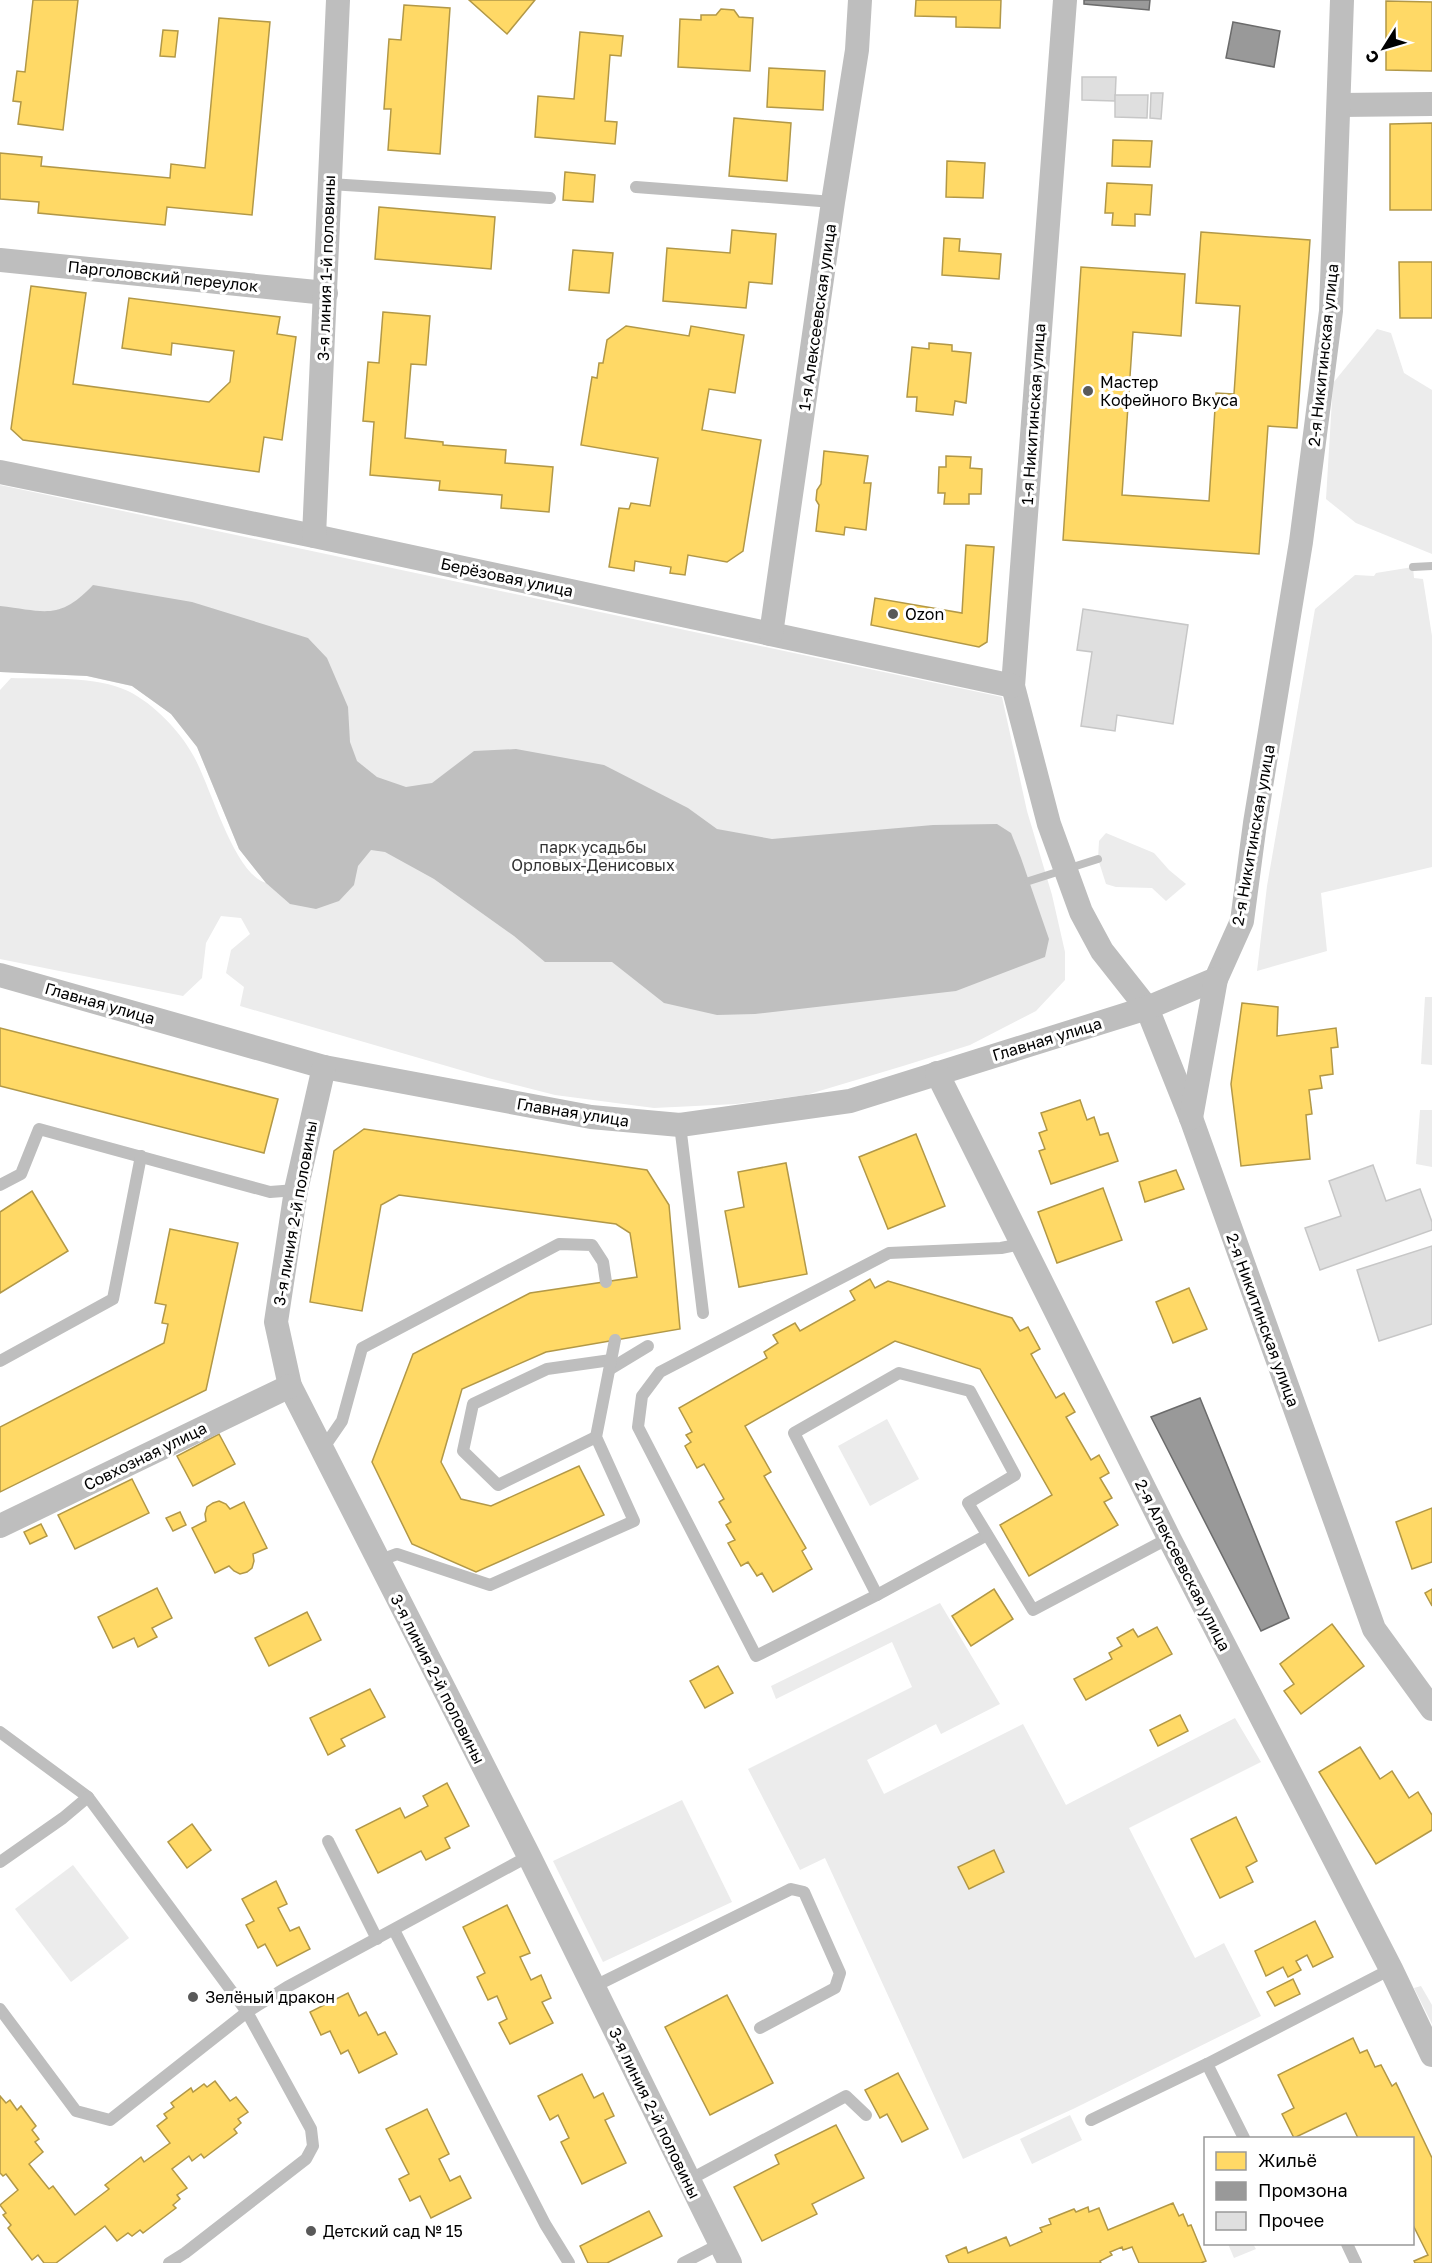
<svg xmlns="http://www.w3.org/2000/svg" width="1432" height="2263" font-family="'Golos Text',sans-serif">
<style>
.green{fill:#ececec}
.water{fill:#bfbfbf}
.homes{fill:#ffd966;stroke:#b29847;stroke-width:1.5}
.industry{fill:#999;stroke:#6b6b6b;stroke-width:1.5}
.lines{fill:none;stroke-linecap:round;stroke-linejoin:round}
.stream{stroke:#bfbfbf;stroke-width:8}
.building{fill:#dfdfdf;stroke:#c7c7c7;stroke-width:1.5}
.lane{stroke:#bebebe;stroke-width:12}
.street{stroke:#bebebe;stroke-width:24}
.poi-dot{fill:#595959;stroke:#fff;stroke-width:2}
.labels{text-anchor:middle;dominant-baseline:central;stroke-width:6;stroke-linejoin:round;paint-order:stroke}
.street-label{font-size:16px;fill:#000;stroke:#fff}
.poi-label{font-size:16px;fill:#000;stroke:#fff;text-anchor:start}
.park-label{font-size:16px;fill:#333;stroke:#fff}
</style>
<rect width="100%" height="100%" fill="#fff"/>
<g class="green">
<polygon points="1377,329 1391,333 1404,373 1432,390 1432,554 1356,523 1326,499 1333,383"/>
<path d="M0,485L1002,697L1027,811L1052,895L1065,952V980L1036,1011L970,1045L903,1066L806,1095L736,1104L654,1108L555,1095L488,1078L240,1006L244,987L226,973L231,950L250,934L241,918L221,916L206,943L202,978L183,996L0,959V690L11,678C46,679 97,676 128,691C154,704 180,731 193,755C211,786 233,873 266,883L239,849L197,747L171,714L132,686L87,676L0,672Z"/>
<polygon points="1413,567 1414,578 1423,579 1432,636 1432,867 1321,893 1327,951 1257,971 1267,886 1315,609 1355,575 1374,576 1376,573"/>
<polygon points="1106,833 1154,853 1169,870 1186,884 1166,901 1152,888 1116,887 1106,884 1098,859 1099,841"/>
<polygon points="1425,997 1432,997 1432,1065 1421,1064"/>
<polygon points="1420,1110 1432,1110 1432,1167 1416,1164"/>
<polygon points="887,1419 919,1479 870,1506 838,1446"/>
<polygon points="940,1603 1000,1704 941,1734 936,1724 867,1760 884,1794 1023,1724 1066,1805 1235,1718 1261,1762 1129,1828 1195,1958 1224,1943 1261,2016 1073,2109 963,2159 825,1858 800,1870 748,1769 912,1687 892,1642 776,1699 771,1686"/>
<polygon points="682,1800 732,1902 603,1962 553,1861"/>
<polygon points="73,1865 129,1938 71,1982 15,1909"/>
<polygon points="1421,1986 1432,2005 1432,2024 1414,1988"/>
<polygon points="1070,2115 1082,2140 1032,2164 1020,2139"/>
<polygon points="1228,2244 1253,2244 1256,2249 1234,2258"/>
</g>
<path class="water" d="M93,585L192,602L308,638L327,658L348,707L350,742L357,761L377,777L406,787L432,783L474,751L516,749L604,765L688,808L717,829L772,839L933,825L997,824L1011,833L1021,858L1049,939L1045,957L956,991L755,1014L717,1015L664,1003L612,962H545L514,936L434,879L385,852L371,850L358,866L354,885L339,901L316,909L290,904L266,883L239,849L197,747L171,714L132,686L87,676L0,672V606C45,611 59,621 93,585Z"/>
<g class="homes">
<polygon points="33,0 78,0 63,130 18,124 21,102 13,101 17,71 25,72"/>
<polygon points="469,0 535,0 507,34"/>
<polygon points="916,0 1001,0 1000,28 956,27 956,17 915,16"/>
<polygon points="1386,1 1432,2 1432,71 1386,70"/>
<polygon points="404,5 450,8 440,154 388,150 391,109 384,109 389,39 401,40"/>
<polygon points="721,9 734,10 739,17 753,18 750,71 678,67 680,19 701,20 701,15 716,15"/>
<polygon points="219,18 270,22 252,215 167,207 165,225 38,213 39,202 0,199 0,153 42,157 41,166 170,178 171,164 205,168"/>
<polygon points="163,30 178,31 175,57 160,56"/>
<polygon points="580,32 623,36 621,56 610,55 605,121 617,122 615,144 535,137 538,96 574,99"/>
<polygon points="769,68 825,71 823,110 767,107"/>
<polygon points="734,118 791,123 787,181 729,176"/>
<polygon points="1432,123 1432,210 1390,210 1390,124"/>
<polygon points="1113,140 1152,141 1150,167 1112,166"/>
<polygon points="947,161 985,163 983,198 946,197"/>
<polygon points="565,172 595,175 593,202 563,200"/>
<polygon points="1107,183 1152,185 1150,215 1135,214 1135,226 1112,225 1113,213 1105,213"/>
<polygon points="379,207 495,217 491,269 375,259"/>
<polygon points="732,230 776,234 772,284 749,282 746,308 663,301 667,248 730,253"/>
<polygon points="1201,232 1310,240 1297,428 1268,426 1259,554 1063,540 1081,267 1185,274 1181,336 1133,332 1122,495 1209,501 1216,393 1234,394 1240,306 1196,303"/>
<polygon points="944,238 960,239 959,251 1001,254 999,279 942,275"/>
<polygon points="573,250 613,253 609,293 569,290"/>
<polygon points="1399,262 1432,262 1432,318 1400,318"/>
<polygon points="31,286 86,293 73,384 209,402 230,382 234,351 172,343 171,355 122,348 129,298 280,317 277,334 296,337 282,440 264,437 259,472 23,440 11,429"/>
<polygon points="383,312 430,316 426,365 411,364 405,438 443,442 443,445 506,450 505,463 553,467 549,512 501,508 502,495 439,490 440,481 370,475 374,422 363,421 368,362 379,363"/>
<polygon points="626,326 689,336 691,326 744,335 735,393 709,389 702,430 761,440 743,551 727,562 688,555 685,575 670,573 671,567 635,561 634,571 609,567 619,508 629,509 631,503 650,506 658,458 581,445 592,377 597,378 599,363 603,363 607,340"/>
<polygon points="929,343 952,345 952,351 971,353 966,403 955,401 953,415 916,411 917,397 907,397 912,347 929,349"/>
<polygon points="824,451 868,456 864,483 871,483 866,530 845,527 844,535 816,531 819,505 816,500 817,490 821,484"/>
<polygon points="946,456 971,457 970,468 982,469 981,494 969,494 969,504 944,504 945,493 938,493 939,467 946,467"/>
<polygon points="966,545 994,547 987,642 979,647 871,625 875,598 962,613"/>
<polygon points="1242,1003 1278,1007 1277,1036 1336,1028 1338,1047 1331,1048 1333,1074 1320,1076 1322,1088 1309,1090 1312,1114 1306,1115 1310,1159 1241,1166 1231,1084"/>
<polygon points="0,1028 278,1099 264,1153 0,1086"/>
<polygon points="1080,1100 1087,1120 1094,1117 1100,1135 1108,1133 1118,1161 1051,1184 1039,1151 1045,1149 1039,1133 1047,1130 1041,1113"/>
<polygon points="364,1129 647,1170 669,1205 680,1329 546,1352 462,1389 441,1462 461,1499 491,1506 579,1466 604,1515 476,1572 412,1544 372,1462 413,1354 530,1293 637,1277 630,1233 616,1224 399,1195 381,1205 362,1311 310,1302 334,1151"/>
<polygon points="916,1134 945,1206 888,1229 859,1157"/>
<polygon points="786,1163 807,1274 739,1287 725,1211 744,1207 738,1172"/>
<polygon points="1176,1170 1184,1189 1145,1202 1139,1182"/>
<polygon points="1103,1188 1122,1240 1057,1263 1038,1212"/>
<polygon points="32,1191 68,1251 0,1293 0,1212"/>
<polygon points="170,1229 238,1243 206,1390 0,1492 0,1427 164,1343 168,1324 162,1323 166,1305 155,1303"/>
<polygon points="870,1279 875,1288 888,1281 1012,1318 1020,1331 1028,1327 1040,1349 1031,1354 1056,1398 1064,1393 1075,1412 1066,1417 1091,1460 1099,1455 1109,1473 1100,1478 1112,1498 1104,1502 1118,1525 1029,1576 1000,1525 1052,1495 980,1369 895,1341 745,1426 771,1472 764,1476 806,1548 802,1551 812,1569 773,1592 762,1573 757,1576 748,1562 741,1566 728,1543 735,1540 726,1525 731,1522 719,1502 724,1499 704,1464 697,1468 685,1446 691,1442 686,1435 692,1432 679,1408 767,1358 764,1352 778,1343 773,1335 795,1323 800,1331 855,1300 850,1291"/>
<polygon points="1189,1288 1207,1329 1173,1343 1156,1302"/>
<polygon points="219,1434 235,1464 193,1486 177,1456"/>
<polygon points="132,1479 149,1513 75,1549 58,1515"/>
<polygon points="219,1501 226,1504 230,1509 244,1502 267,1548 253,1554 254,1561 252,1568 247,1572 240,1574 234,1571 229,1566 215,1573 192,1528 206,1521 205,1514 207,1507 213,1503"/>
<polygon points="1432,1508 1432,1562 1412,1569 1396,1522"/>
<polygon points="180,1512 186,1525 173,1531 166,1518"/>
<polygon points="41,1524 47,1536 30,1544 24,1532"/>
<polygon points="157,1588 172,1618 152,1628 157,1637 138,1647 134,1638 113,1648 98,1617"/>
<polygon points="994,1589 1013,1619 971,1646 952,1616"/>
<polygon points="1432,1589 1432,1606 1425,1593"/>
<polygon points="307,1612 321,1640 269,1666 255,1638"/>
<polygon points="1332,1624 1364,1666 1301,1714 1284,1691 1294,1684 1280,1664"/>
<polygon points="1157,1627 1172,1654 1086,1700 1074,1679 1112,1659 1109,1653 1122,1646 1117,1638 1133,1629 1138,1637"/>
<polygon points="718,1666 733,1693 705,1708 690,1681"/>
<polygon points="370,1689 385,1717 341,1739 345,1746 328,1755 310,1718"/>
<polygon points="1180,1715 1188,1731 1158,1746 1150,1730"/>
<polygon points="1360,1747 1380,1779 1392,1771 1409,1798 1418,1792 1432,1815 1432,1830 1376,1864 1319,1772"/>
<polygon points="447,1783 469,1826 445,1838 450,1848 426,1860 421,1851 378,1873 356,1830 400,1808 405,1818 428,1806 423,1796"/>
<polygon points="1236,1817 1257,1861 1246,1867 1253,1882 1220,1898 1191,1839"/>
<polygon points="192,1824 211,1850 187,1868 168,1842"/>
<polygon points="994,1850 1004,1872 969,1889 958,1867"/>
<polygon points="276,1881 287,1904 278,1908 290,1931 299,1927 310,1949 277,1966 265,1944 258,1948 246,1925 254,1921 242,1899"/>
<polygon points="507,1905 530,1953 520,1957 531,1980 541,1975 551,1998 542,2002 553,2023 510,2044 499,2023 507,2019 497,1996 488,2000 477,1977 485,1973 463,1927"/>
<polygon points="1315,1921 1333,1957 1313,1967 1307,1955 1296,1961 1301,1970 1288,1977 1283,1967 1266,1976 1255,1951"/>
<polygon points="1293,1979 1300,1994 1275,2006 1267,1992"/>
<polygon points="348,1993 359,2016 366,2012 378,2035 385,2032 397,2054 359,2073 348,2050 341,2054 330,2031 321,2035 310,2012"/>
<polygon points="727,1995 773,2083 710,2115 665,2027"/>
<polygon points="1353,2038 1360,2053 1367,2050 1375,2067 1381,2065 1392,2086 1396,2083 1432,2158 1432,2263 1415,2263 1414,2261 1428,2255 1412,2223 1412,2138 1358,2138 1346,2113 1294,2138 1282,2114 1294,2108 1278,2075"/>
<polygon points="898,2073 928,2129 902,2142 887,2114 880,2118 865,2090"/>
<polygon points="582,2074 594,2098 603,2093 614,2116 605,2120 626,2163 582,2184 561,2142 569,2138 558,2115 550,2120 538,2096"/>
<polygon points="215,2081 230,2101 236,2097 248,2112 238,2119 241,2123 234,2129 237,2133 204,2158 201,2154 192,2161 189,2156 172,2169 187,2188 177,2195 180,2199 173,2205 176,2208 143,2233 140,2230 132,2236 128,2233 117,2241 105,2226 56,2263 44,2263 38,2255 32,2260 8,2228 11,2225 3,2215 6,2213 0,2205 18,2190 6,2174 3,2176 0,2173 0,2096 6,2103 10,2100 17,2110 21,2106 36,2126 32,2130 39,2139 35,2142 43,2152 29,2164 49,2189 53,2186 75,2215 109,2189 105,2185 141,2157 144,2162 170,2143 157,2126 167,2118 164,2114 174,2107 171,2103 191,2088 193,2092 204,2084 207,2087"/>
<polygon points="427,2109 449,2154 439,2159 450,2181 460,2176 471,2198 431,2218 420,2196 410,2201 399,2179 409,2174 386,2129"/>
<polygon points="836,2125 864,2178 812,2204 817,2214 762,2241 734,2187 779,2164 775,2155"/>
<polygon points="1173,2203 1179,2216 1183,2214 1188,2226 1191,2225 1206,2261 1201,2263 1139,2263 1132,2247 1123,2250 1122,2247 1110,2252 1112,2255 1100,2261 1101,2263 949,2263 946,2256 966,2247 968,2253 1006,2237 1010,2246 1042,2232 1040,2228 1051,2224 1049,2219 1074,2209 1076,2212 1088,2207 1089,2212 1099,2208 1108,2230"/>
<polygon points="649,2211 662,2236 607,2263 588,2263 580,2246"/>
</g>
<g class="industry">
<polygon points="1084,0 1150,0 1149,10 1084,4"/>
<polygon points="1233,22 1280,31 1274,67 1226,58"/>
<polygon points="1200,1398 1289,1618 1261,1631 1151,1417"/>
</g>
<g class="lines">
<g class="stream">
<polyline points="1413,567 1432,566"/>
<polyline points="1029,881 1098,859"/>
</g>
</g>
<g class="building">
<polygon points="1082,77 1116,77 1115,101 1082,100"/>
<polygon points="1151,93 1163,93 1161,119 1150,118"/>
<polygon points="1115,95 1148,95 1147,118 1115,117"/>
<polygon points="1083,609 1188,625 1173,724 1117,715 1115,731 1081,726 1092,652 1077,650"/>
<polygon points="1373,1165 1386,1201 1420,1189 1432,1222 1432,1230 1320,1270 1305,1228 1341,1216 1329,1181"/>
<polygon points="1432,1246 1432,1324 1379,1341 1357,1270"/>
</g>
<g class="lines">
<g class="lane">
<polyline points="330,184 550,198"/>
<polyline points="636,187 833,202"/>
<polyline points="680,1125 703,1313"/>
<polyline points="0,1185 21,1174 39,1129 270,1192 296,1190"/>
<polyline points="0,1361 113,1299 141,1156"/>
<polyline points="610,1369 648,1346"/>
<polyline points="596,1437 498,1485 463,1451 473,1404 547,1369 611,1360"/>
<polyline points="322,1450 342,1421 362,1348 559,1244 592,1245 603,1262 606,1282"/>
<polyline points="987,1535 877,1595 756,1656 638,1427 642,1396 660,1372 889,1253 1001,1248 1021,1244"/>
<polyline points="378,1561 397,1554 490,1585 634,1521 596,1437 615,1340"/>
<polyline points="877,1595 794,1433 899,1373 970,1391 1015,1475 968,1503 1033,1610 1169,1538"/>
<polyline points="0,1732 88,1797 247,2012 311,2129 313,2146 306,2159 185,2253 169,2263"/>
<polyline points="328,1841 377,1939"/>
<polyline points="0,1862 63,1818 88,1797"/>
<polyline points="394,1930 545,2224 569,2263"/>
<polyline points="593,1987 791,1889 804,1892 840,1973 835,1988 760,2028"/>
<polyline points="0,2009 76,2111 110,2120 247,2012 287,1987 529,1856"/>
<polyline points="1091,2120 1207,2064"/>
<polyline points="1244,2138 1207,2064 1391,1969"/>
<polyline points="689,2180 846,2096 866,2115"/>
<polyline points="1347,2244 1356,2263"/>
<polyline points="683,2263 720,2244"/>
</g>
<g class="street">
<polyline points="1065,0 1013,686 1049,824 1081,912 1102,951 1147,1008 1191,1118 1374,1629 1432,1709"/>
<polyline points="1340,105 1432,104"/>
<polyline points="0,260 326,293"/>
<polyline points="0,472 314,536 1013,686"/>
<polyline points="314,536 338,0"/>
<polyline points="771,634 833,202 857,50 860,0"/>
<polyline points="0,975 324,1067 591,1117 680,1125 850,1101 1147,1008 1216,979 1242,921 1255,823 1301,542 1331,311 1342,0"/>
<polyline points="324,1067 296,1190 276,1322 290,1386 529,1856 730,2263"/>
<polyline points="937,1073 1169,1538 1391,1969 1432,2055"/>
<polyline points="1191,1118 1216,979"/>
<polyline points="0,1526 290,1386"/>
</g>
</g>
<g class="poi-dot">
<circle cx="1088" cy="391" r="6"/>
<circle cx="893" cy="614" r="6"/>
<circle cx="193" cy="1997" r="6"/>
<circle cx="311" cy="2231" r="6"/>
</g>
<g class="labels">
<g class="street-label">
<text transform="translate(326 268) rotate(-88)">3-я линия 1-й половины</text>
<text transform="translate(163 276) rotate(6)">Парголовский переулок</text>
<text transform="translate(817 317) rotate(-82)">1-я Алексеевская улица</text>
<text transform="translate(1323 355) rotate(-84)">2-я Никитинская улица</text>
<text transform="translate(1033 414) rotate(-86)">1-я Никитинская улица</text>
<text transform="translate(507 577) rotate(12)">Берёзовая улица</text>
<text transform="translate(1253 835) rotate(-80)">2-я Никитинская улица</text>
<text transform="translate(100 1003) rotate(16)">Главная улица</text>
<text transform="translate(1047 1039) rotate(-17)">Главная улица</text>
<text transform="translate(573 1112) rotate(9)">Главная улица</text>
<text transform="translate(295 1213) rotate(-80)">3-я линия 2-й половины</text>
<text transform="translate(1263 1320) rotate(70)">2-я Никитинская улица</text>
<text transform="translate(145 1456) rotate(-26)">Совхозная улица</text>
<text transform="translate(1183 1565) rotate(63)">2-я Алексеевская улица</text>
<text transform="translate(438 1679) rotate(63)">3-я линия 2-й половины</text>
<text transform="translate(655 2113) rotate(64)">3-я линия 2-й половины</text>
</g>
<g class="poi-label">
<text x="1100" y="382">Мастер<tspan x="1100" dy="18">Кофейного Вкуса</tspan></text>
<text x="905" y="614">Ozon</text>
<text x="205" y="1997">Зелёный дракон</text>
<text x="323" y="2231">Детский сад № 15</text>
</g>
<g class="park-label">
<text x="593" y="847">парк усадьбы<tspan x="593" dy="18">Орловых-Денисовых</tspan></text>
</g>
</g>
<rect x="1204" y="2137" width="210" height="108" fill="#ffffff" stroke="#999999" stroke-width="1.5"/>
<rect x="1216" y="2152" width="30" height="18" fill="#ffd966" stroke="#999999" stroke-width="1.5"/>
<text x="1258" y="2167" font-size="18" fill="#000000">Жильё</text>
<rect x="1216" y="2182" width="30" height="18" fill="#999999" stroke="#999999" stroke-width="1.5"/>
<text x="1258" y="2197" font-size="18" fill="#000000">Промзона</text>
<rect x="1216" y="2212" width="30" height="18" fill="#dfdfdf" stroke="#999999" stroke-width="1.5"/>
<text x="1258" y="2227" font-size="18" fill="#000000">Прочее</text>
<g transform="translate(1384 48) rotate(233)" stroke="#ffffff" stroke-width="4.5" paint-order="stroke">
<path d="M0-4.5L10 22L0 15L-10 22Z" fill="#000000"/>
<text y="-9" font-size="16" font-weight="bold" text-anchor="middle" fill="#000000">С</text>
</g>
</svg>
